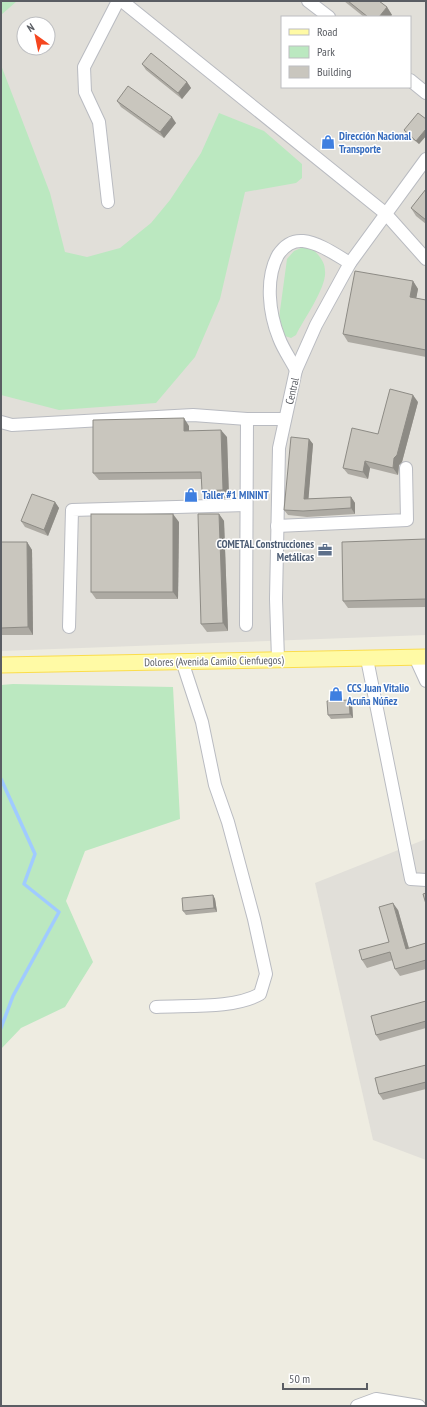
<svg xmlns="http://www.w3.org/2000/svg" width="427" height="1407" font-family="'PT Sans Narrow',sans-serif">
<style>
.industrial{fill:#e1dfd9;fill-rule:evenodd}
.green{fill:#bbe8c0}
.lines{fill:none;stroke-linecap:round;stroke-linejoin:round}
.stream{stroke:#a0cbff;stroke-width:3.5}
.minor-casing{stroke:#b9bbc1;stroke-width:14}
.major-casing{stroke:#fbdd4c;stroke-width:17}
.minor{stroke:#fff;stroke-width:12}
.major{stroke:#fffaa5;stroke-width:15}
.wall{fill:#adaaa3}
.shaded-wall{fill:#8d8b85}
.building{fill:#c9c6be;stroke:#8d8b85}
.labels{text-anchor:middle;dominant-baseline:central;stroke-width:3;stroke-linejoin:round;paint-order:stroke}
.shop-label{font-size:11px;font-weight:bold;fill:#366cbe;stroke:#fff;text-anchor:start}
.street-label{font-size:11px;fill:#5a5d63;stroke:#fff}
.service-label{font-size:11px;font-weight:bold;fill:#4e5e75;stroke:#fff;text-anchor:end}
</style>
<rect width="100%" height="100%" fill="#eeece1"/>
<g class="industrial">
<path d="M1,1H426V635L1,651ZM282,17H410V87H282ZM24,24H48V48H24Z"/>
<polygon points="426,839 426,1160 373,1140 315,883"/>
</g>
<g class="green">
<polygon points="1,1 17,1 1,15"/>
<polygon points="1,65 50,193 65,252 87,257 120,248 151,223 170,200 201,153 219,113 264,131 302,164 302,178 296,183 245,192 220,299 195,357 156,403 59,410 1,395"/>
<path d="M301,248H311C318,254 325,261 325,271C327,287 304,319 296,335L291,338L285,336L279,318L287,259L294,251Z"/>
<polygon points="13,684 173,687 180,819 85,851 66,901 93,962 65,1007 21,1028 1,1049 1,685"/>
</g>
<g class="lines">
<polyline class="stream" points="1,779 35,854 24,884 59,912 13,996 1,1028"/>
<defs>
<g id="minor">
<polyline points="122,1 385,213 426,259"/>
<polyline points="308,1 329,17"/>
<polyline points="410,80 426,93"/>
<polyline points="108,202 99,122 85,92 84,67 118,1"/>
<path d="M296,370C291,360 283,349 279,338C269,313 265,279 278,255C284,246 292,240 303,241C320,243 336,255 350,263"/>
<polyline points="1,422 12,425 193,415 247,419 285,419"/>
<polyline points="277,526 407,520 406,468"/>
<polyline points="246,625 247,419"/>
<polyline points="69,627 72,510 246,505"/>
<polyline points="415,657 426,681"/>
<polyline points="278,659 276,599 279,448 296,370 316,325 350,263 426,159"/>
<polyline points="367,659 411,879 426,880"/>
<path d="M156,1007C186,1005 234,1009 260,994L266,974L254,919L228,822L215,785L202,722L182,661"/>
<polyline points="357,1406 376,1399 419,1406"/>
</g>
<polyline id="major" points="1,665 426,657"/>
</defs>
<use href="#minor" class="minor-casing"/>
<use href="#major" class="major-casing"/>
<use href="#minor" class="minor"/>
<use href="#major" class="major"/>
</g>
<g class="wall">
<polygon points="344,1 379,1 387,7 392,15 390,17 364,17"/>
<polygon points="142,64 187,82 191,88 182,99 146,70"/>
<polygon points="117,101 176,123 164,138 121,107"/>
<polygon points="426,119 426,136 419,144 406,134 404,130"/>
<polygon points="426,189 426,224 416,216 411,208"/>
<polygon points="413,281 418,289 416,298 426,300 426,357 348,342 343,334"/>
<polygon points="418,402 402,462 399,465 398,475 370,468 368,479 348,474 343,468"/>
<polygon points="189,426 189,431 227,437 229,498 207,499 202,491 202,479 99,480 93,473"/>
<polygon points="309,439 313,444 308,499 351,497 355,503 355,514 307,517 288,515 284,510"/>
<polygon points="55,502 59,508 48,536 25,527 21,521"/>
<polygon points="219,514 224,521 228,631 207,632 201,624"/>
<polygon points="179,522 178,599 96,599 91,592"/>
<polygon points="426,539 426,607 348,608 343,601"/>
<polygon points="1,542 27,542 32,550 33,635 1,635"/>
<polygon points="352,704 353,718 331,719 328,715"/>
<polygon points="213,895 215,899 217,912 186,915 183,911"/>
<polygon points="398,910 409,948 426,943 426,969 400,976 395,969 393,960 367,968 362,960 389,942"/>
<polygon points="426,1001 426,1028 380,1041 376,1035"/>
<polygon points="426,1065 426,1089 383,1100 379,1094"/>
</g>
<g class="shaded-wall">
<polygon points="387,7 392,15 390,17 379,17"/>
<polygon points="187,82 191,88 182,99 178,93"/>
<polygon points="172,117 176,123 164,138 160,132"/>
<polygon points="426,129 426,136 419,144 416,141"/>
<polygon points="413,281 418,289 415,305 410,297"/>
<polygon points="413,395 418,402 402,462 399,465 398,475 393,468 394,458"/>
<polygon points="184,418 189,426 189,439 184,431"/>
<polygon points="221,430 227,437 229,498 223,490"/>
<polygon points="309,439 313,444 308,505 304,499"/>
<polygon points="365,461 370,468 368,479 363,472"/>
<polygon points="351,497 355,503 355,514 351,508"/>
<polygon points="55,502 59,508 48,536 44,530"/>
<polygon points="173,514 179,522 178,599 173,592"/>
<polygon points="219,514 224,521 228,631 223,623"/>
<polygon points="27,542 32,550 33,635 28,627"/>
<polygon points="349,700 352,704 353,718 350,714"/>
<polygon points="213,895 215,899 217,912 214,908"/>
<polygon points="393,903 398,910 411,956 406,949"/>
</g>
<g class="building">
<polygon points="348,1 379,1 387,7 379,17 368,17"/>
<polygon points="151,53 187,82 178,93 142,64"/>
<polygon points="128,86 172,117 160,132 117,101"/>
<polygon points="418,113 426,119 426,129 416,141 404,130"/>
<polygon points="426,189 426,220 411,208"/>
<polygon points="355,271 413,281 410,297 426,300 426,350 343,334"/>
<polygon points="390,389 413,395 397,455 394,458 393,468 365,461 363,472 343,468 352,428 378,434"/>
<polygon points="184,418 184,431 221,430 223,490 202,491 201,472 93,473 93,420"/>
<polygon points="291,437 309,439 304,499 351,497 351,508 303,511 284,510"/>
<polygon points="32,494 55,502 44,530 21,521"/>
<rect x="91" y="514" width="82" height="78"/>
<polygon points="198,514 219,514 223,623 201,624"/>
<polygon points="426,539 426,599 343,601 342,542"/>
<polygon points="1,542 27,542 28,627 1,628"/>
<polygon points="349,700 350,714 328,715 327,701"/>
<polygon points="426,893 426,904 423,894"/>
<polygon points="213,895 214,908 183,911 182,898"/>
<polygon points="393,903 406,949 426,943 426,960 395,969 390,952 362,960 359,950 389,942 379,907"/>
<polygon points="426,1001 426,1021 376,1035 371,1016"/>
<polygon points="426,1065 426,1082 379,1094 375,1078"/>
</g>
<defs>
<symbol id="shop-bare" viewBox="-9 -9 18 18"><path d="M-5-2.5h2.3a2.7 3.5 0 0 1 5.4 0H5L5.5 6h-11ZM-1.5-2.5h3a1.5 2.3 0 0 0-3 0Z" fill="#3f7fe0" stroke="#fff" stroke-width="2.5" paint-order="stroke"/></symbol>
<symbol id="office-bare" viewBox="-9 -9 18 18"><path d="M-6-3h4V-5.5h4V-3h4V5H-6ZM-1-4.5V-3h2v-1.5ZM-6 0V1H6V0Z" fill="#5c6f8a" stroke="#fff" stroke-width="2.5" paint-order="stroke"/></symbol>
</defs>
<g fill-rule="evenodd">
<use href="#shop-bare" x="318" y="132" width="20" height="20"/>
<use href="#shop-bare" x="181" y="485" width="20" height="20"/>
<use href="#office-bare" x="315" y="540" width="20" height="20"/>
<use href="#shop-bare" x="326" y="684" width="20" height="20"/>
</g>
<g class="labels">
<g class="shop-label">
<text x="339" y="136">Dirección Nacional<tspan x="339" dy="13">Transporte</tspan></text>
<text x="202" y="495">Taller #1 MININT</text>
<text x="347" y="688">CCS Juan Vitalio<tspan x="347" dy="13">Acuña Núñez</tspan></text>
</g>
<g class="street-label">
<text transform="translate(292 391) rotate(-77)">Central</text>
<text transform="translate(214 661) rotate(-1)">Dolores (Avenida Camilo Cienfuegos)</text>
</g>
<g class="service-label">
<text x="314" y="544">COMETAL Construcciones<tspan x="314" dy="13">Metálicas</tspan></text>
</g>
</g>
<rect width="427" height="1407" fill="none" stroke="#5a5d63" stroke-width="4"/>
<rect x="281" y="16" width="130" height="72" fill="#ffffff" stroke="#bdbec1"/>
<rect x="289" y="29" width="20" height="6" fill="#fffaa5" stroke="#bdbec1"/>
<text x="317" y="36" font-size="12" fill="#5a5d63">Road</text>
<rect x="289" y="46" width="20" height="12" fill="#bbe8c0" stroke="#bdbec1"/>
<text x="317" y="56" font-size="12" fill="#5a5d63">Park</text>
<rect x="289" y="66" width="20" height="12" fill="#c9c6be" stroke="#bdbec1"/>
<text x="317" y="76" font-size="12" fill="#5a5d63">Building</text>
<g transform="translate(36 36) rotate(327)"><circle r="19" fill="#ffffff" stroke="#bdbec1"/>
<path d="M0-3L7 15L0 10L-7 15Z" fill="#f5461f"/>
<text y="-6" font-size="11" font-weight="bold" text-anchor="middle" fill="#5a5d63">N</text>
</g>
<path d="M283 1383v6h84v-6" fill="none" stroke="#5a5d63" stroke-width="2"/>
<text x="289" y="1383" font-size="12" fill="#5a5d63" stroke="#ffffff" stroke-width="3" paint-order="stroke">50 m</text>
</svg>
